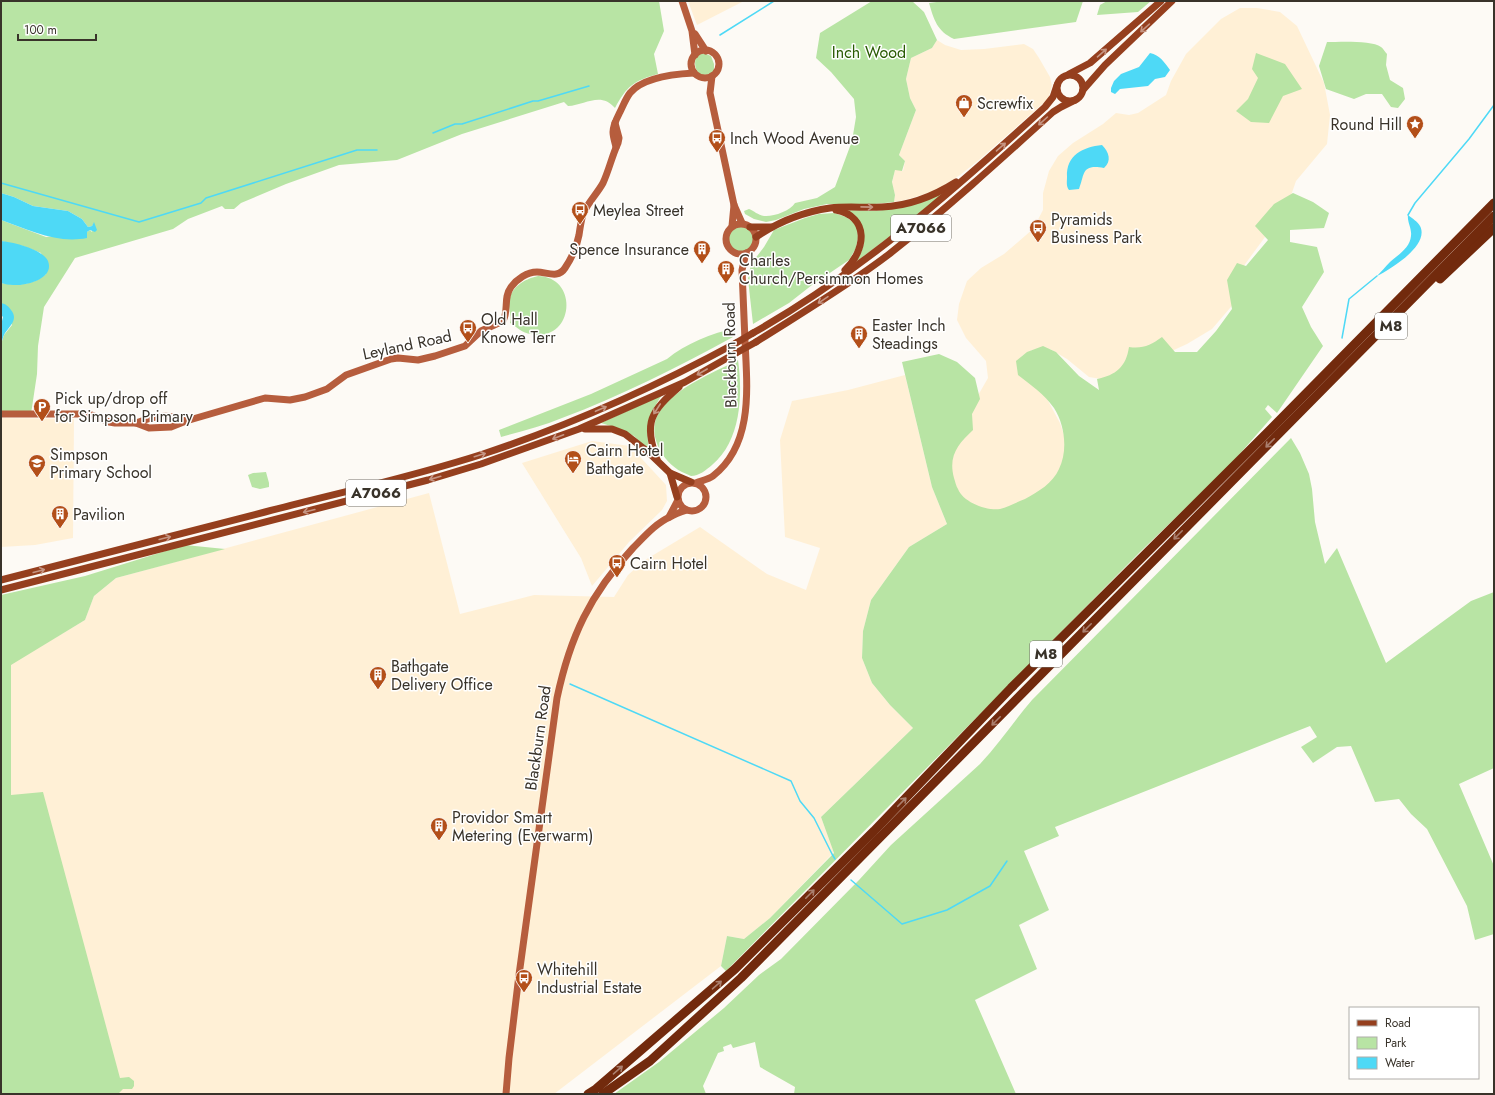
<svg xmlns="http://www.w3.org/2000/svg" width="1495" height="1095" font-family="Jost,sans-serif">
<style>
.built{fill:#fff0d6}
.green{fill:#b8e4a4}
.water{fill:#4ed9f6}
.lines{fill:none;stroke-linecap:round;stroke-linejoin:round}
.stream{stroke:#4ed9f6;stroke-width:1.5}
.secondary{stroke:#b65d3d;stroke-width:7}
.primary{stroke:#953f1e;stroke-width:7}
.highway{stroke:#722a0d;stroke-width:9}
.primary-bridge{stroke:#953f1e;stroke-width:7}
.oneway{stroke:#c59583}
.oneway2{stroke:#aa7f6e}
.labels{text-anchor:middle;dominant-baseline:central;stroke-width:3;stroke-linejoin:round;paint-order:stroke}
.shield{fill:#fff;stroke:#74706a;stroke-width:1}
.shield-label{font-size:15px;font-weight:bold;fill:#39332a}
.park-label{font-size:16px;fill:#295a03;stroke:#fff}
.poi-label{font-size:16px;fill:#39332a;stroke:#fff;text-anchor:start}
.street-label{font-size:16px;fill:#39332a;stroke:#fff}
</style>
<rect width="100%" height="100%" fill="#fdfaf5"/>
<g class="built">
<polygon points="688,1 744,1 697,25"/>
<polygon points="1240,8 1257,8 1280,12 1297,26 1324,83 1330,115 1327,144 1296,181 1287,207 1243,267 1236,301 1212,329 1187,344 1141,365 1101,379 1089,377 1067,359 1050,349 1032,350 1022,356 1018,368 1046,397 1060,423 1070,453 1049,490 1005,511 974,508 960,495 951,475 948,459 961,425 988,378 986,361 966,338 957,320 959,304 967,281 981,268 1004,254 1033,229 1043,210 1043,193 1049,171 1058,156 1073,143 1103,124 1116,113 1129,115 1138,113 1166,95 1171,81 1186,54 1221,19"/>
<polygon points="937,40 945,45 961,50 984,49 1024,44 1033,49 1039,58 1050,77 1052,86 1048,99 979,160 960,175 940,188 925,194 905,200 894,202 895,195 892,183 895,169 903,171 905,161 899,155 916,110 910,98 906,79 911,58 932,48"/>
<polygon points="905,375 932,487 947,524 909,547 871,600 863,631 862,658 872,683 890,705 913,728 821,817 834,852 770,918 744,939 727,936 721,966 554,1094 118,1094 123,1088 11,795 11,664 85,620 94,596 116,578 429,493 460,614 534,595 614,597 628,575 645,560 700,527 767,574 806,590 820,548 785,537 780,440 792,401 848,390"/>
<polygon points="1,418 74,419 73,538 35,545 1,547"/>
<polygon points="592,441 630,446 666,485 667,501 662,510 629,542 592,586 581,558 522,463"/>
</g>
<g class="green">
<path d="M1,1H659L664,31L654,54L658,74C633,81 627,86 615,108C601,91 585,105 568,106L564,102L462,134L397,160L339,165L286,184L241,203L234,209H225L222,206L188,219L173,229L75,258L44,307L38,346L37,374L31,414H1V344L4,335L12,325L1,303V283C17,286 34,285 46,274L41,253L23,246L1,241V220L46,237L87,232L90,230L92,232L94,223L92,226L88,227L82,219L68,211L33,206L14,197L1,193Z"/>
<path d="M872,1H912L924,12L937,40L932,48L911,58L906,79L910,98L916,110L899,155L905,161L902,171L895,170L892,182L895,195L894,202L875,204H827L804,209L776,220L766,222L754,219L745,214L744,211L749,209C754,211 758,215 764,216C773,217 790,211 795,203L817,198L835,187L852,141L856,117L854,99L831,72L816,58L820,33Z"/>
<path d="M944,1H1083L1076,22L954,39C937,31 934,20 929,3Z"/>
<polygon points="1107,1 1151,1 1138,12 1097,15 1100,5"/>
<path d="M1327,42C1339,42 1372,40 1381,47C1383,48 1385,52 1387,54L1386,65L1390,80L1403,88L1405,99L1398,108L1391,107L1382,94H1366L1354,99L1326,89L1319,66Z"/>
<polygon points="1256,53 1285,64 1302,89 1283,96 1269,123 1251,122 1236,111 1248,99 1258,78 1252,69"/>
<path d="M699,54H706L711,56L714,64V71C701,81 692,71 696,56Z"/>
<path d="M945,192L902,227L856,262C872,235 862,232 845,210L874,211L901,208Z"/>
<path d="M1293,193L1313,202L1329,213L1324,228L1290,230V242L1317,247L1324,272L1302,307L1311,327L1323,346L1277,413L1268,405L1265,409L1272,417L1230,465L1140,552L726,971L721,966L727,936L744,939L770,918L834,853L821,817L913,728L890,705L872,683L862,658L863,631L871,600L909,547L947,524L932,487L902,362L939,354L957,362L975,378L980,399L972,414L973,430C958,444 948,456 954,478C955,481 956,486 958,489C963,502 986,511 1000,509C1008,507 1017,502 1025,499C1038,492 1053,483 1059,469C1068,451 1065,425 1054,408C1044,394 1031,385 1018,375L1016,361L1027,352L1043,346L1056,352L1079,376L1099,390L1097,379C1116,375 1126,367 1129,347C1143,349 1151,345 1162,337L1175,352H1197L1216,331L1232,309L1227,280L1237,263L1246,266L1268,240L1255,226L1274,204Z"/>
<polygon points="834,213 846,217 854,223 857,228 858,237 856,248 849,260 812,285 789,303 753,324 748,279 751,264 764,247 774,230 805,218 819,214"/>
<circle cx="740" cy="239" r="14"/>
<path d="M538,276C580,277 574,343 531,334C522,333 517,327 510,323C512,317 509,311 509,304C509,288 524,279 538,276Z"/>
<path d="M736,328L733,337C678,367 621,396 562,418C543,426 522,431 501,437L499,430L591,394L667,359C685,344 712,333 736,328Z"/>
<path d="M738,360C743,395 741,441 712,465C706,470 699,476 691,476C688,475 685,473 682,472C662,462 645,432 660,411C676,387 713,373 738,360Z"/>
<path d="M662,395C647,418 646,424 649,451L634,436L617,428L601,423Z"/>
<path d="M1291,438L1300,453L1309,474L1312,489L1315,522L1325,564L1337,548L1386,663L1471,601L1494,592V768L1459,784L1494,866V934L1475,940L1467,906L1427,829L1411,814L1399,799L1375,802L1351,746L1337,747L1313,763L1301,747L1317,737L1310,726L1055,827L1059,836L1024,851L1049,910L1019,925L1037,969L975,1000L1016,1094H794L795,1087L760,1067L755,1042L733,1048L731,1044L723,1047L724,1051L718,1053L703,1086L706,1094H614L659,1062L724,1008L759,975L781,959L859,880L891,845L980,764C999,744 1014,721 1032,700Z"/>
<polygon points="266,472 269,483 269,487 260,489 252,487 248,475 253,473"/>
<polygon points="185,545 225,549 116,578 94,596 85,620 11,665 11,795 43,792 120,1078 129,1077 134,1081 134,1086 132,1089 123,1089 118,1094 1,1094 1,595 85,576"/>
</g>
<g class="water">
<path d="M1150,53C1160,55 1164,62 1170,70L1165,77L1155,79L1148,86L1120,89L1115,94L1111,92V88L1114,81L1121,74L1139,67Z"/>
<path d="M1102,145C1109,152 1112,161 1104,168C1081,164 1085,174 1079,189L1069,190C1066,186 1067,182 1067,177C1066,155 1083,147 1102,145Z"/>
<path d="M1,193L14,197L33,206L68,211L82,219L88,227L92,226L94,222L97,230L95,232L90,230L87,232V238C57,244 29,230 1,220Z"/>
<path d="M1408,215C1412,218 1418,222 1420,226C1430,245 1391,269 1377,276C1381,272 1385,267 1390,262C1398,255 1410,248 1411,236C1412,228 1407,222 1408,215Z"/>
<path d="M1,241C13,242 42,249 48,261C55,279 25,286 13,285C9,285 5,284 1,283Z"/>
<path d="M1,303C6,304 8,306 11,310C19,320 9,326 4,335C3,337 2,341 1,344V325L3,317L1,315Z"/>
</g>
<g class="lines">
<g class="stream">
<polyline points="720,35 774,1"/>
<polyline points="433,133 455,124 462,124 533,101 538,101 589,86"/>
<polyline points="1,183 139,222 201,203 206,198 357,150 377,150"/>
<polyline points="1408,215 1415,203 1469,139 1494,105"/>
<polyline points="1342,338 1349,299 1377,276"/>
<polyline points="570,684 791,781 800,801 814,818 832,854 835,859"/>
<polyline points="851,880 902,924 947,910 990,886 1007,861"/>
</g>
<g class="secondary">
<polyline points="682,1 692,31 695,55"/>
<polyline points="695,34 706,51"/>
<circle cx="705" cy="64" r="14"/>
<polyline points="712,76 710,93 734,205 742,223"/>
<path d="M616,147C615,142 613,137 613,132C613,125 617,118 620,112C623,106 626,98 630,93C643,77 675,74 694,73"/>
<circle cx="741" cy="239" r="15"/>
<polyline points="732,226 734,205"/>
<path d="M1,414H89L109,422L115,423H136L149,428L171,427L186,421L265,398L290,400L305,397L327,389L346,375L391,359L398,358L418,360L435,356L465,346L481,331L503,321C509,310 503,298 511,287C517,279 527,272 537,272C547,272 558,279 565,268C571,259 577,246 579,235C580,228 581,221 583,214C588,202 597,194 603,183C609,170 612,156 618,143L619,138L615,123"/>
<path d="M136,423C154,416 168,413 186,421"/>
<circle cx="692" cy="497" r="14"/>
<path d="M696,483C701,481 709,479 713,476C754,444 747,386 745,341C744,317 743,294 742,270L746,253"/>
<polyline points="669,517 678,500"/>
<path d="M506,1094L509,1058L519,975L557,698C570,637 590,594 633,548C644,537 656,523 670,517C675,514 681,512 687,510"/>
</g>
<g class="primary">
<polyline points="1069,74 1090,63 1161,1"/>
<circle cx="1070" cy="88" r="13"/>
<polyline points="1083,90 1105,65 1172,1"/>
<path d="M836,210C870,217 866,250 845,270"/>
<polyline points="750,227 771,227"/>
<path d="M756,237C778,222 803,212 830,208C847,206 864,208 882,207C908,206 934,196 956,182"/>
<path d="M753,333C861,272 954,190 1045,107L1053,97L1057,85"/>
<path d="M756,342C800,314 846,287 888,255C945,210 999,161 1053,112L1061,107L1075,100"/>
<polyline points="585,429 612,429 625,434 647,451 670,473 691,482"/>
<path d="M657,459C643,423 651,411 679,387"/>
<polyline points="670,473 677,497"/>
<path d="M1,580C89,558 177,535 265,512C338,493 412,477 483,454C571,425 655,387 736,343"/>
<polyline points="1,590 428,480 481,464 579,429 685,382 736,353"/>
</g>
<g class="highway">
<polyline points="1440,279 1494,228"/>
<polyline points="588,1094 596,1089 735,969 874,831 1011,688 1269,431 1494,203"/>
<polyline points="603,1094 650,1061 741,978 1494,216"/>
</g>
<g class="primary-bridge">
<polyline points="736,343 753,333"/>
<polyline points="736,353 756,342"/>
</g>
</g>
<defs><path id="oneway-shaft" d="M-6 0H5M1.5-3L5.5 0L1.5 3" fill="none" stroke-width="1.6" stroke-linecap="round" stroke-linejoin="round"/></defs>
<g class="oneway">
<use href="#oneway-shaft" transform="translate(1145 28) rotate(138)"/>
<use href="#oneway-shaft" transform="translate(1102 53) rotate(-41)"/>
<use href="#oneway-shaft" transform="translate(1043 121) rotate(138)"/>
<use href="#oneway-shaft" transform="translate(1001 147) rotate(-41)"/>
<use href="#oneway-shaft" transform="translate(867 207) rotate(1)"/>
<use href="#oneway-shaft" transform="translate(823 300) rotate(146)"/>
<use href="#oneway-shaft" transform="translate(702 372) rotate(150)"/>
<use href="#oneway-shaft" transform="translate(601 409) rotate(-23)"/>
<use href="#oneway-shaft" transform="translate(657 409) rotate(123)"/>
<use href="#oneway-shaft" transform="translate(558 437) rotate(159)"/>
<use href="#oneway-shaft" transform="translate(480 455) rotate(-17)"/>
<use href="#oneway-shaft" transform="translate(435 478) rotate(164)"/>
<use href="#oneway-shaft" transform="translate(309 511) rotate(166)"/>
<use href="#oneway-shaft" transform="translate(165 538) rotate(-14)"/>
<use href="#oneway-shaft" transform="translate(39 571) rotate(-15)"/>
</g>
<g class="oneway2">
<use href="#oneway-shaft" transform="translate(1270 443) rotate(135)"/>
<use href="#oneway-shaft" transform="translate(1178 535) rotate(135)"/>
<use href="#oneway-shaft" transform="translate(1087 628) rotate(135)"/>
<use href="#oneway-shaft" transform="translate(996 721) rotate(135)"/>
<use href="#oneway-shaft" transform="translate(902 802) rotate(-46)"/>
<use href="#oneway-shaft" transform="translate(810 894) rotate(-45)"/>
<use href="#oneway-shaft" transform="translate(717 985) rotate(-41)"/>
<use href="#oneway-shaft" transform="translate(618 1070) rotate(-41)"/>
</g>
<defs>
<symbol id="shop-pin" viewBox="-11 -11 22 30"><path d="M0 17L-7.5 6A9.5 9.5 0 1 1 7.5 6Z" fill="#b34f19" stroke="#fff"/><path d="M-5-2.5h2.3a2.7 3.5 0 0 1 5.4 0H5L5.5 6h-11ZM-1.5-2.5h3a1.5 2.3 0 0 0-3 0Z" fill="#fff"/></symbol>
<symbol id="sight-pin" viewBox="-11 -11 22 30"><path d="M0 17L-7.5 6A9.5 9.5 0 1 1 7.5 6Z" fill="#b34f19" stroke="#fff"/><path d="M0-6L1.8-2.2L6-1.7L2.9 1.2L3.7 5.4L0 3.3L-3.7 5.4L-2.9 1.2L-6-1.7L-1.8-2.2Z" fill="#fff"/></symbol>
<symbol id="bus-pin" viewBox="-11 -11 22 30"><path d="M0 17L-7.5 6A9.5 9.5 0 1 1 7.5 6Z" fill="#b34f19" stroke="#fff"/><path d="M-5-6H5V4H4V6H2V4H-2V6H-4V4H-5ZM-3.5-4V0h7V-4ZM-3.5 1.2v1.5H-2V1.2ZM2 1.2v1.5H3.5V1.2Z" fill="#fff"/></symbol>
<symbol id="building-pin" viewBox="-11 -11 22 30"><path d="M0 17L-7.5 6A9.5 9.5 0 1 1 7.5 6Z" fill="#b34f19" stroke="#fff"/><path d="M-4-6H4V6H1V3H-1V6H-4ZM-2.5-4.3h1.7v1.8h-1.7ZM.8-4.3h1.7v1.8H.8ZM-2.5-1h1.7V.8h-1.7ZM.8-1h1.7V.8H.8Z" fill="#fff"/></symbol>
<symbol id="parking-pin" viewBox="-11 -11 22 30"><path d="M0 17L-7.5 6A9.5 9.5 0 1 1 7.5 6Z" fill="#b34f19" stroke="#fff"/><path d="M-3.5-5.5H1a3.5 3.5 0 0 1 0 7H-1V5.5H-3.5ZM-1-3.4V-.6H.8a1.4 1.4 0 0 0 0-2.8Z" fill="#fff"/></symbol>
<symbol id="hotel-pin" viewBox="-11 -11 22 30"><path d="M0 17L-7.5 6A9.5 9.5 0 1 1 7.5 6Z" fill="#b34f19" stroke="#fff"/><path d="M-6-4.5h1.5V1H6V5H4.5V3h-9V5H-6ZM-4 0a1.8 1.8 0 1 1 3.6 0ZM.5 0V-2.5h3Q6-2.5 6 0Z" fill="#fff"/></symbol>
<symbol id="school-pin" viewBox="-11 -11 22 30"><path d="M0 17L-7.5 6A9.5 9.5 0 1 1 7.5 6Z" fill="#b34f19" stroke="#fff"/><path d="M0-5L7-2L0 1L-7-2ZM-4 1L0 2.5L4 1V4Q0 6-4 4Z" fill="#fff"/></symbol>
</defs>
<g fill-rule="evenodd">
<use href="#shop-pin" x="954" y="93" width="20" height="27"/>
<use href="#sight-pin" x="1405" y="114" width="20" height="27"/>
<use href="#bus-pin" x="707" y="128" width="20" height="27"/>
<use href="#bus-pin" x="570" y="200" width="20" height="27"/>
<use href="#bus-pin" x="1028" y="218" width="20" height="27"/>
<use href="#building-pin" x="692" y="239" width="20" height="27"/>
<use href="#building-pin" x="716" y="259" width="20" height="27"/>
<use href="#bus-pin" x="458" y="318" width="20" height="27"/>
<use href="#building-pin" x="849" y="324" width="20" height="27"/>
<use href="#parking-pin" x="32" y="397" width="20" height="27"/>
<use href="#hotel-pin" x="563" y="449" width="20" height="27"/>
<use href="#school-pin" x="27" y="453" width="20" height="27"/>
<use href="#building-pin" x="50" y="504" width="20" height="27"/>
<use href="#bus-pin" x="607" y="553" width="20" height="27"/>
<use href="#building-pin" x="368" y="665" width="20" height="27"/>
<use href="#building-pin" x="429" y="816" width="20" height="27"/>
<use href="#bus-pin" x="514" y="968" width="20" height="27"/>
</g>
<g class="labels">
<g class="shield">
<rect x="891" y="215" width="60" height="26" rx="3"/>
<rect x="1375" y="313" width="32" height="26" rx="3"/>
<rect x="346" y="480" width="60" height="26" rx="3"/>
<rect x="1030" y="641" width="32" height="26" rx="3"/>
</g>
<g class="shield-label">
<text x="921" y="228">A7066</text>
<text x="1391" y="326">M8</text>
<text x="376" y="493">A7066</text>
<text x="1046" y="654">M8</text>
</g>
<g class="park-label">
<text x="869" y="52">Inch Wood</text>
</g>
<g class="poi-label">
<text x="977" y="103">Screwfix</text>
<text x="1402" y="124" text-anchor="end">Round Hill</text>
<text x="730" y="138">Inch Wood Avenue</text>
<text x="593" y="210">Meylea Street</text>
<text x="1051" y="219">Pyramids<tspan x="1051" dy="18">Business Park</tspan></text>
<text x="689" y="249" text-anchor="end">Spence Insurance</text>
<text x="739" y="260">Charles<tspan x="739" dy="18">Church/Persimmon Homes</tspan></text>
<text x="481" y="319">Old Hall<tspan x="481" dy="18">Knowe Terr</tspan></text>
<text x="872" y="325">Easter Inch<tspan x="872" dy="18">Steadings</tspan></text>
<text x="55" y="398">Pick up/drop off<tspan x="55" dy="18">for Simpson Primary</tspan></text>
<text x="586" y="450">Cairn Hotel<tspan x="586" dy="18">Bathgate</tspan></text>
<text x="50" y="454">Simpson<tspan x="50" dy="18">Primary School</tspan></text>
<text x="73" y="514">Pavilion</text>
<text x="630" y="563">Cairn Hotel</text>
<text x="391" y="666">Bathgate<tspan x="391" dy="18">Delivery Office</tspan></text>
<text x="452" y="817">Providor Smart<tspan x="452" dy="18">Metering (Everwarm)</tspan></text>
<text x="537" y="969">Whitehill<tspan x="537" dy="18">Industrial Estate</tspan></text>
</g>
<g class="street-label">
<text transform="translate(407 345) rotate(-12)">Leyland Road</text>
<text transform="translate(730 355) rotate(-91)">Blackburn Road</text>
<text transform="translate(538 738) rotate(-82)">Blackburn Road</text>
</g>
</g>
<rect width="1495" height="1095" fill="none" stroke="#39332a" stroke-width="4"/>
<rect x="1349" y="1007" width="130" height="72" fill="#ffffff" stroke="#b0adaa"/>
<rect x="1357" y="1020" width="20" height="6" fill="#953f1e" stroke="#b0adaa"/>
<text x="1385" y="1027" font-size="12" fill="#39332a">Road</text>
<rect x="1357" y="1037" width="20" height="12" fill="#b8e4a4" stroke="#b0adaa"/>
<text x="1385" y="1047" font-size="12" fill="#39332a">Park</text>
<rect x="1357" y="1057" width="20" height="12" fill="#4ed9f6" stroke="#b0adaa"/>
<text x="1385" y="1067" font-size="12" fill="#39332a">Water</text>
<path d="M18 34v6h78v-6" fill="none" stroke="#39332a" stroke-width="2"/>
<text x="24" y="34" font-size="12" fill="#39332a" stroke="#ffffff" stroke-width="3" paint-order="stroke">100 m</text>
</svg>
